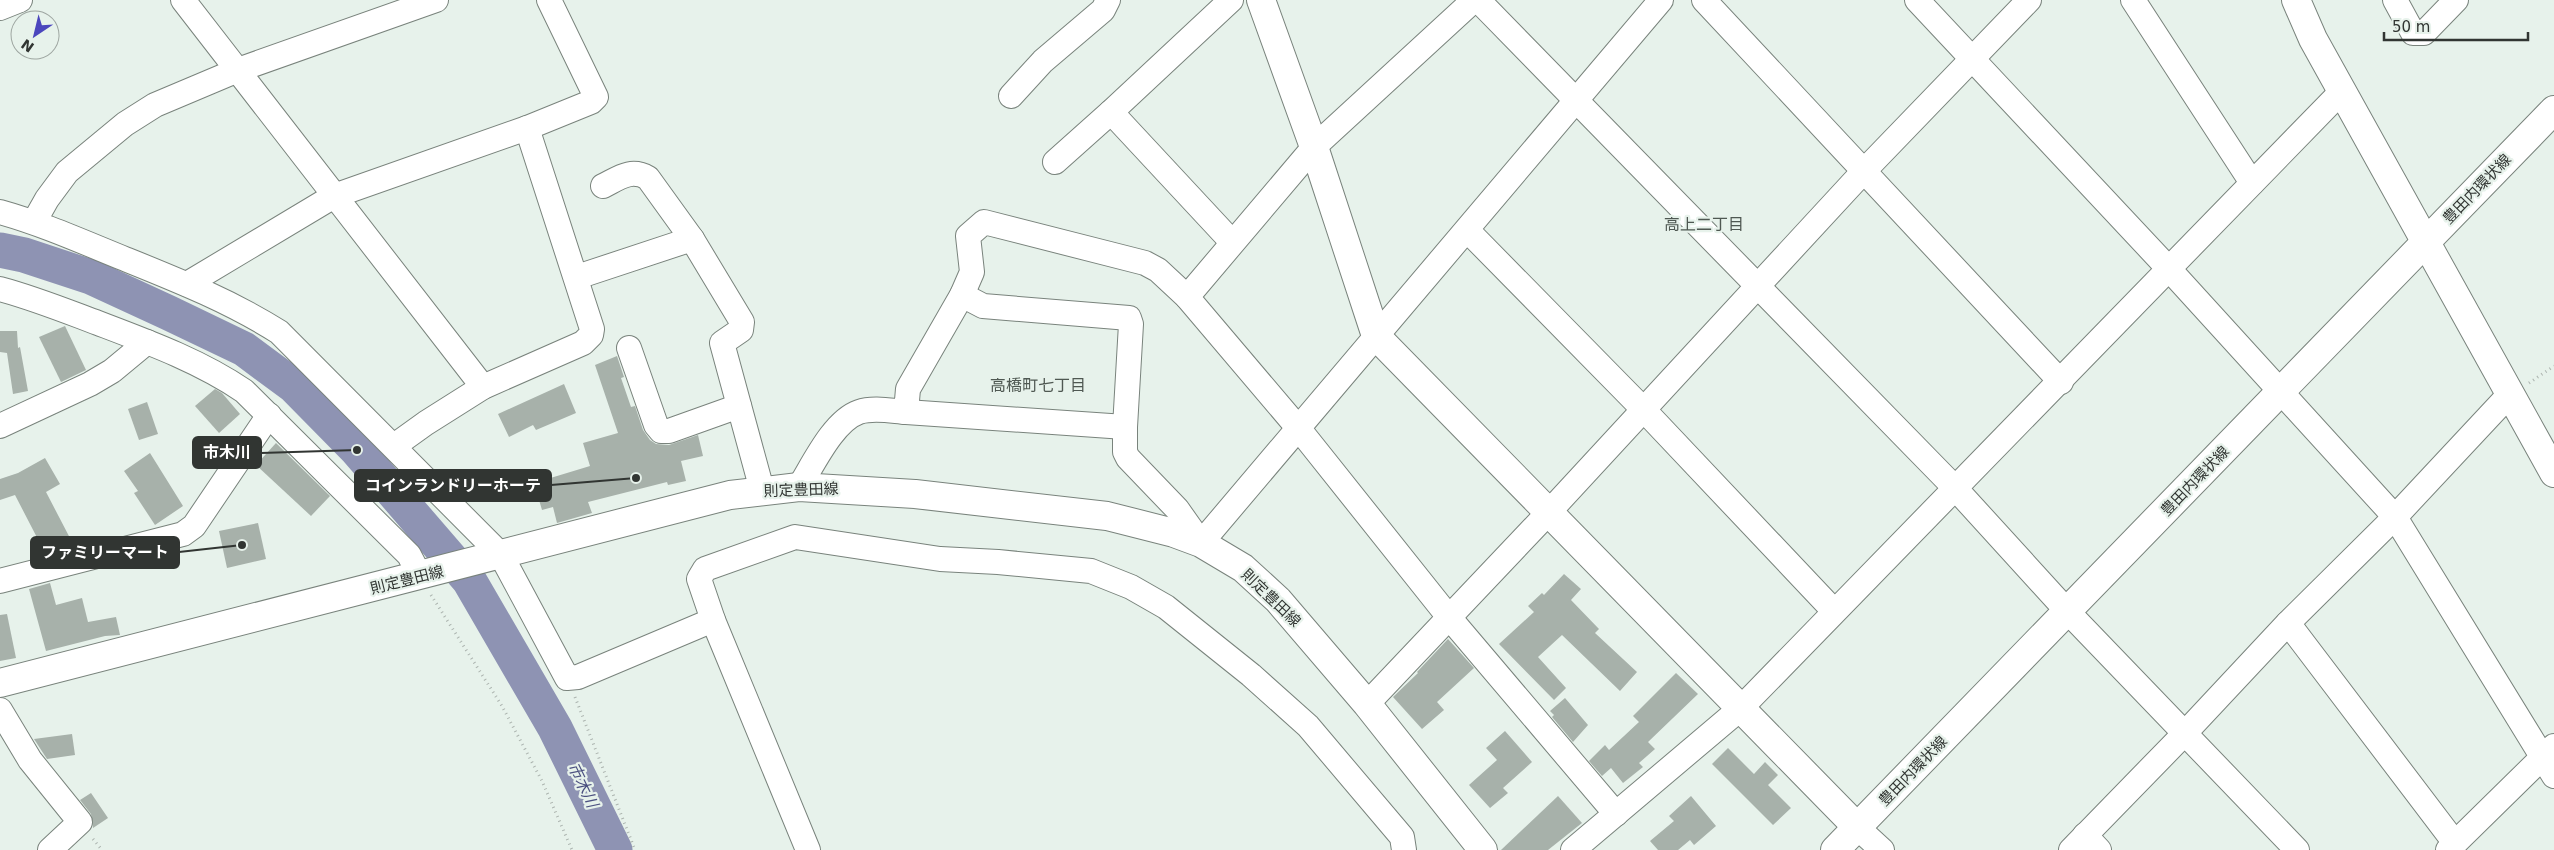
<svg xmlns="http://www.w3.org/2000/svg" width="2554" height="850" font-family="'DejaVu Sans','Noto Sans JP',sans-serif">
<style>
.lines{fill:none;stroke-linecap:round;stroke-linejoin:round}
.river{stroke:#8e93b3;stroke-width:35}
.building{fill:#a7b1aa}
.street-casing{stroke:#79837c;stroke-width:26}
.secondary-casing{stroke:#79837c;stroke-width:30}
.path{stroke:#acb4af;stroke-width:3;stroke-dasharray:1 4;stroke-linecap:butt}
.street{stroke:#fff;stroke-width:24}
.secondary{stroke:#fff;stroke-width:28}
.labels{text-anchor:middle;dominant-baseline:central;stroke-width:4.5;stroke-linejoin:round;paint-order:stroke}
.street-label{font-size:15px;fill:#313532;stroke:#e7f2eb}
.neighbourhood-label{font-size:16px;fill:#4f5852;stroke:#e7f2eb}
.water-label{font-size:16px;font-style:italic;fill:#4c5180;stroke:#e7f2eb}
.leader{fill:none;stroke:#313532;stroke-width:2}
.callout-dot{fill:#313532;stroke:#e7f2eb;stroke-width:2}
.callout{fill:#313532;stroke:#313532;stroke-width:2}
.callout-label{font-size:16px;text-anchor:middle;font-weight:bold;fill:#fff}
</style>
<rect width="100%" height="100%" fill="#e7f2eb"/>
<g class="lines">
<polyline class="river" points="0,250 24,255 91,277 169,313 244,349 294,386 357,450 469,580 555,728 615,850"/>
</g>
<g class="building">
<polygon points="65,326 86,370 61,382 39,337"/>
<polygon points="0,331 17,331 18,348 20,347 28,391 13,394 7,353 0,352"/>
<polygon points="617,356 624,377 621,378 631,407 635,406 643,430 650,440 656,444 669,445 698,435 703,456 681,461 686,481 668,485 667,482 588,502 592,513 557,523 553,507 542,510 534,483 590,466 583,443 618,433 595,365"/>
<polygon points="564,384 576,413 536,430 533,425 509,437 498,414"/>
<polygon points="215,389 222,393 240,414 219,433 195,406"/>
<polygon points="147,402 158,434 139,440 128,409"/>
<polygon points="276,443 330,496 311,516 256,465"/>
<polygon points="150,453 183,506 155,525 134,493 138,491 124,471"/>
<polygon points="45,458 60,484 46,492 71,540 45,553 15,495 0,500 0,479 18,473"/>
<polygon points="258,523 266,559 227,568 219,531"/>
<polygon points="1564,574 1581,589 1571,600 1599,629 1595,633 1637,672 1620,691 1562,635 1538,657 1566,688 1554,700 1499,644 1534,612 1528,606 1542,593 1544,595"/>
<polygon points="50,583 56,605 82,598 88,622 116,617 120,635 105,636 46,651 29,589"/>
<polygon points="7,614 16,658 0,661 0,615"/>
<polygon points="1448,639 1474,668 1437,702 1444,710 1422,729 1393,697 1418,673 1417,672"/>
<polygon points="1676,673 1698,694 1648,742 1655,749 1639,763 1643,767 1623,783 1611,768 1602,776 1589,761 1605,745 1609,750 1639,722 1633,716"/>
<polygon points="1565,698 1588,725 1573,742 1552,717 1554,715 1550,711"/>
<polygon points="1505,731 1532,762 1503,788 1508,793 1490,808 1469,785 1497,760 1486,748"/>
<polygon points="72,734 75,755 47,759 34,739"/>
<polygon points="1728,748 1754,774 1765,762 1778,775 1768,785 1791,808 1773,825 1712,764"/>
<polygon points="91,793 108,818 93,828 91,814 80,800"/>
<polygon points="1558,796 1582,823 1548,850 1501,850"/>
<polygon points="1691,796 1716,826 1694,845 1690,840 1678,850 1658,850 1650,841 1674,821 1669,816"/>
</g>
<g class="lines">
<defs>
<g id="street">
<polyline points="183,0 483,387"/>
<polyline points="1231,0 1111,112 1232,242"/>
<polyline points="1474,0 1314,147 1187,297 1299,429 1448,616 1616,814"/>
<polyline points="1478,0 1956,489 2068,612 2297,850"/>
<polyline points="1704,0 2061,382"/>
<polyline points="1917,0 2169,269 2395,517 2554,776"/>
<polyline points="2133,0 2252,183"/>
<polyline points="2395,0 2413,33 2424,33 2456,0"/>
<polyline points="0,8 20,0"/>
<polyline points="1011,96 1043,61 1103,10 1108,0"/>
<polyline points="1055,162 1111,112"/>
<path d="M603,186C619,178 631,168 648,178L692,239L742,322L741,330L722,343L762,490"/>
<path d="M0,212C43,224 83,242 125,259C177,280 230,301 279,332L501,555L567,678L578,677L713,620"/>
<polyline points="34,222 47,199 67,172 125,124 155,105 238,70 436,0"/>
<polyline points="1468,231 1643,409 1834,611"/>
<polyline points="577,277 692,239"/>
<polyline points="187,284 334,196 527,128 591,102 596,97 549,0"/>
<path d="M0,289C34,298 66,311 98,323C148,342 200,361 244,391L409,555L420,576"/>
<polyline points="629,348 656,425 661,431 669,431 739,406"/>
<polyline points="906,412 1125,427 1131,324 1129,318 983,306 962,295"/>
<polyline points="0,426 90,384 112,371 147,342"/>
<polyline points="1125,427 1125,452 1128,458 1177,509 1201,543 1661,0"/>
<polyline points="394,446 426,423 483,387 583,343 591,335 592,329 527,128"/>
<path d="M799,487C813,465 833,421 859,412C873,407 892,411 906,412L908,389L962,295L972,272L968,236L984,222L1145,263L1158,270L1187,297"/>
<polyline points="0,581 183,534 194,526 269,415"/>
<polyline points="2288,623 2455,843"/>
<polyline points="1367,704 1549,512 1863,172 2029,0"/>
<polyline points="0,710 30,760 80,822 50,850"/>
<polyline points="1858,828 1882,850"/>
<polyline points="2085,835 2099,850"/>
<polyline points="808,850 713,620 699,579 705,569 795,537 940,559 998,562 1091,571 1131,587 1166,607 1251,675 1308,726 1402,837 1404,850"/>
<polyline points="1573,850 1741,708 2342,91"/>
<polyline points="2071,850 2185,733 2288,623 2395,517 2509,395"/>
<polyline points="2448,850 2554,746"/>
</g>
<g id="secondary">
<polyline points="1261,0 1314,147 1376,336 1858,828"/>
<polyline points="2296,0 2313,39 2554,473"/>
<polyline points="0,683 730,495 799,487 915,494 1107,516 1174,533 1201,543 1243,568 1278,600 1367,704 1483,850"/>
<polyline points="1835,850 2554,110"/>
</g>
</defs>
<use href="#street" class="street-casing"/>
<use href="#secondary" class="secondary-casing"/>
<g class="path">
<polyline points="2529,383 2554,366"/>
<polyline points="431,595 502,706 542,781 572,850"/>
<polyline points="575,697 635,850"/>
<polyline points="93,839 102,850"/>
</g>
<use href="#street" class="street"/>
<use href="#secondary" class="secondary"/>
</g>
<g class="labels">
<g class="street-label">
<text transform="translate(2477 189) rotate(-46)">豊田内環状線</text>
<text transform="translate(2195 481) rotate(-46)">豊田内環状線</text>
<text transform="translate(801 490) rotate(-2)">則定豊田線</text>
<text transform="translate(407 580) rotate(-14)">則定豊田線</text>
<text transform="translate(1271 598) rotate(44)">則定豊田線</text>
<text transform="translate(1913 771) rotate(-46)">豊田内環状線</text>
</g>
<g class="neighbourhood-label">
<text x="1704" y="224">高上二丁目</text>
<text x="1038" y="385">高橋町七丁目</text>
</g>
<g class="water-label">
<text transform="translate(583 785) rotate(64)">市木川</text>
</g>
</g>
<path class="leader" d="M357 450L261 453M636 478L551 485M242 545L179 552"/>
<g class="callout-dot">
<circle cx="357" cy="450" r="5"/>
<circle cx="636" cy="478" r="5"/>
<circle cx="242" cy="545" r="5"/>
</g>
<g class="callout">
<rect x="193" y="437" width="68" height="31" rx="5"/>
<rect x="355" y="470" width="196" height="31" rx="5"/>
<rect x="31" y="537" width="148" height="31" rx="5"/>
</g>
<g class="callout-label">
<text x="227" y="458">市木川</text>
<text x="453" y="491">コインランドリーホーテ</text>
<text x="105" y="558">ファミリーマート</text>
</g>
<g transform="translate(35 35) rotate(215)"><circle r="24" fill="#e7f2eb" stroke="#9ea6a1"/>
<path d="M0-4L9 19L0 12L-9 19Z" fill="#4b46bd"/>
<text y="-8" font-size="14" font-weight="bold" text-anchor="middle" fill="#313532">N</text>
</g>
<path d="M2384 32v8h144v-8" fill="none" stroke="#313532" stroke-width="2.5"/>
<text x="2392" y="32" font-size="15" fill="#313532" stroke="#e7f2eb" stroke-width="4" paint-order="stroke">50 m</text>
</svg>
